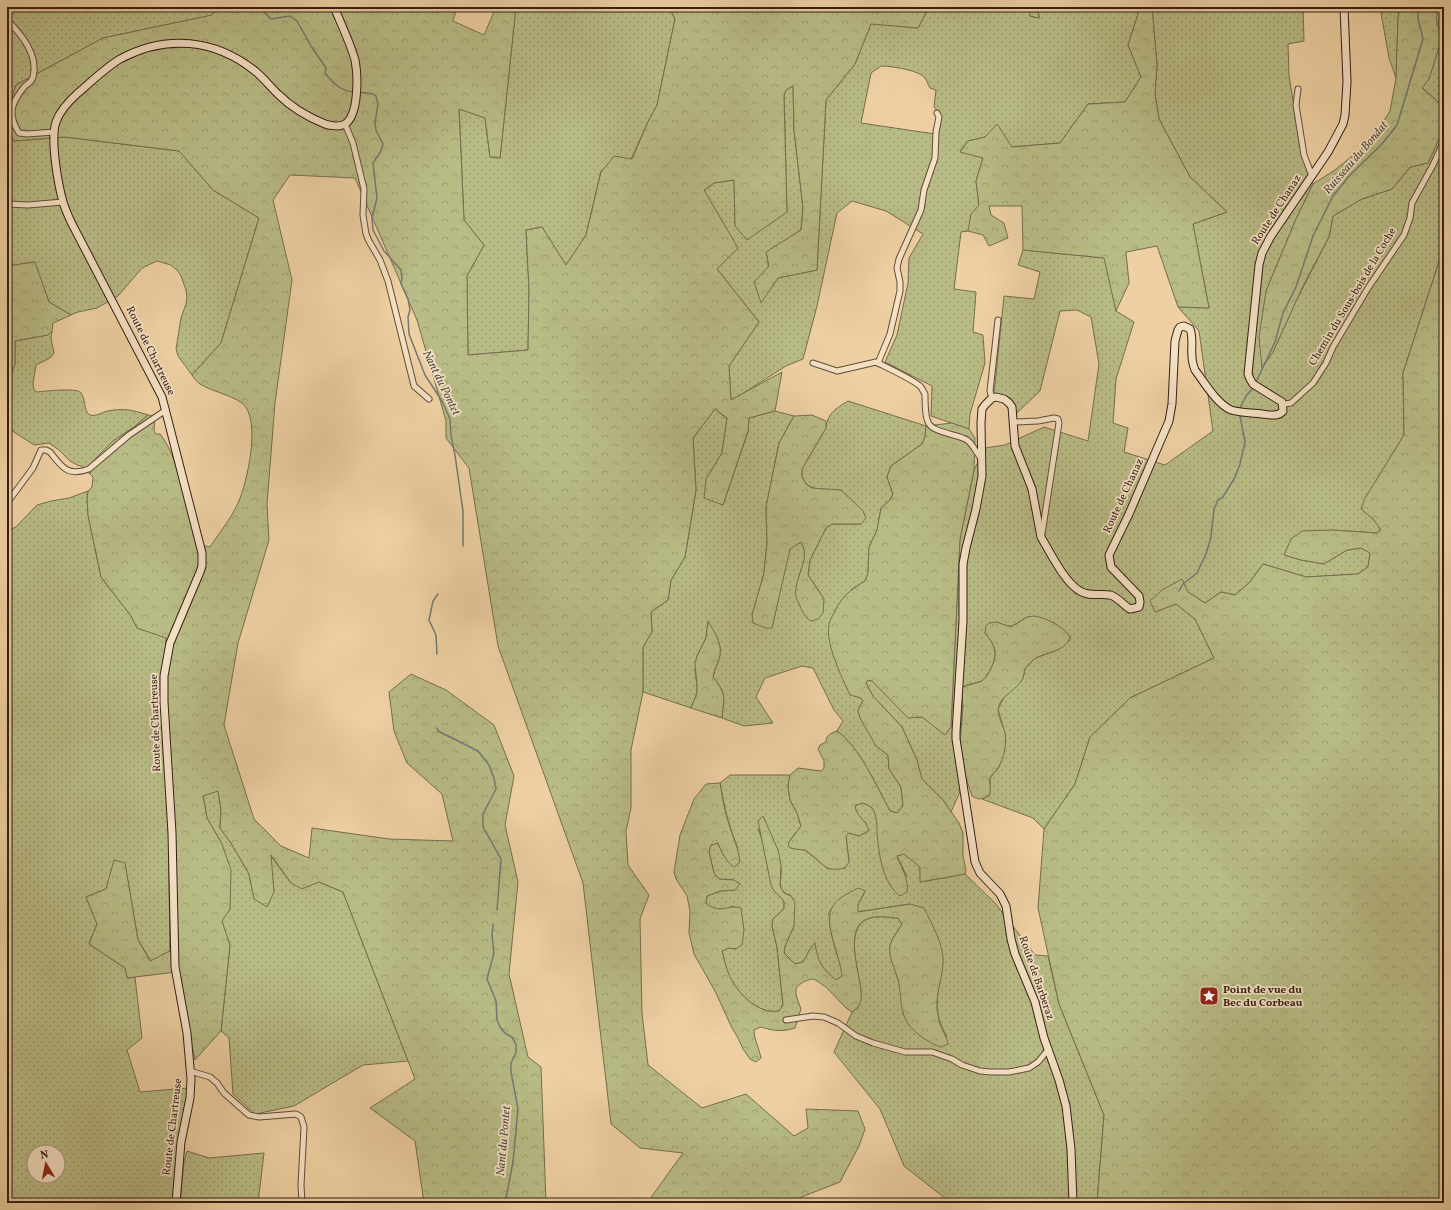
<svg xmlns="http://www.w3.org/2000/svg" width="1451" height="1210" font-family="Vollkorn,serif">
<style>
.grass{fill:url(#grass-dots);stroke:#766d4e;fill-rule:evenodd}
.forest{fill:url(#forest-crowns);stroke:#766d4e}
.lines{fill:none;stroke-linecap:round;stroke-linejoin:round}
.stream{stroke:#727972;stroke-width:1.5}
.street-casing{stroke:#624b3a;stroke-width:7}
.secondary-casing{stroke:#331f17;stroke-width:9}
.street{stroke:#f4e0c3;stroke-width:5}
.secondary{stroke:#f4e0c3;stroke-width:7}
.labels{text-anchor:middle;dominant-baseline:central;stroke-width:3.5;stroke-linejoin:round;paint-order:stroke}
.street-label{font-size:11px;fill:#331f17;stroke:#f4e0c3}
.poi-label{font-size:11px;font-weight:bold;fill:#331f17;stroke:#f4e0c3;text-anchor:start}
.water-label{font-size:12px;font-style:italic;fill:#524c44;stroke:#f4e0c3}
</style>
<defs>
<pattern id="grass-dots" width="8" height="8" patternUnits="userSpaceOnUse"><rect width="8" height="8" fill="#b8bb85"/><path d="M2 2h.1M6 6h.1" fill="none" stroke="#9fa072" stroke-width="1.8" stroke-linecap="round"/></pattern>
<pattern id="forest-crowns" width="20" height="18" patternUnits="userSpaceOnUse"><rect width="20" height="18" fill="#b8bb85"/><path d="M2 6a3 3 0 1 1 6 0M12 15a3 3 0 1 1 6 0" fill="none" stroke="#9fa072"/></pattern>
</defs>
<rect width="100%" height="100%" fill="#eed0a2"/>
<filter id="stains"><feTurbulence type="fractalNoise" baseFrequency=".005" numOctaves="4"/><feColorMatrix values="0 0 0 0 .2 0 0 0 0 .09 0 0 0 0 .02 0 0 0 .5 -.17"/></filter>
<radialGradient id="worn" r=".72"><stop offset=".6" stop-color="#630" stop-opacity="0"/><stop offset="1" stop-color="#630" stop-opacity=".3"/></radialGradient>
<g class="grass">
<polygon points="7,7 215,7 213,15 103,38 16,85 7,113"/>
<polygon points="516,7 669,7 675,19 657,105 648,122 631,159 601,171 586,235 566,266 542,227 526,230 529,289 528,350 468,355 467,276 484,245 464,220 459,108 485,118 490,157 500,158"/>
<path d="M929,7H1029L1030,16L1039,18L1038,7H1137L1138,14L1128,45L1141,77L1125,102L1088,104L1060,143L1011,147L985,137L968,141L960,151L983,158L976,181L979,205L968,231L961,232L954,289L976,292L973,332L983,335L985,363L970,414L969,429L931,416L932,386L885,362L897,335L908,283L909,258L923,234L886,211L852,201L837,213L817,306L803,359L786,366L731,401L729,366L759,322L717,269L704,191L714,183L734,180L735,225L787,212L784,96L786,90L793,86L794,130L803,208L801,230L767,252L770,288L778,278L817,270L826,100L855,64L871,23L918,28ZM881,66C890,66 918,70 924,77C927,80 928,85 930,88L936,90L934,107L938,112L935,134L861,123L871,73Z"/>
<path d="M1152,7H1303L1304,41L1288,44L1289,76L1301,151L1313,184L1296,219L1266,291L1273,352L1295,303L1329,237L1333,216L1362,199L1392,189L1410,167L1428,163L1444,128V246L1403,373L1404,435L1385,466L1361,509L1373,519L1381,530L1377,533L1332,530L1284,555L1301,560L1324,564L1347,550L1361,548L1370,553L1368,567L1358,574L1306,577L1263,564L1250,582L1235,595L1221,592L1205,603L1188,592L1155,612L1176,604L1195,619L1214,658L1130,698L1090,737L1075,784L1044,829L1033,818L982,799L989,796L990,793V778L999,767L1005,734L998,709L1001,703L1005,696L1023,678L1025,669L1035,658L1055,651L1065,645L1070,640V636L1027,617C1012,626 1013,629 996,622L985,633C989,638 993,643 995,650C997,658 989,676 982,681C975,684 968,683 961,688L963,706L960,744L966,778L951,812L943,800L921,779L917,760L902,727L873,696L866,683L868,680L872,681L908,717H922L946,734L951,727L960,539L974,470L985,448L1005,445L1044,427L1088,441L1099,364L1091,317L1077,310L1060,311L1040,391L1017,413L1011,398L994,394L1004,296L1034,299L1040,272L1018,265L1023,250L1105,258L1116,311L1134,322L1116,379L1113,423L1128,428L1124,452L1165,465L1213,431L1199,331L1178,307L1209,308L1193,224L1227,212L1190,177L1159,119L1155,94L1157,65Z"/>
<polygon points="1380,7 1400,7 1398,18 1396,78 1389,58"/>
<polygon points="1438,7 1444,7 1444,107 1422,88 1429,79 1438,30 1436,17"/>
<polygon points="7,129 14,141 65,137 180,151 213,190 259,218 221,343 192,375 178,356 176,349 181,318 186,304 187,297 186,290 181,276 177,270 171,265 157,261 142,268 118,296 97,308 78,312 70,315 71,315 49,302 34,262 7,266"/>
<path d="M52,331L51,338L54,353L50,358L36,365L33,383L34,390L37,392C45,391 75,388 80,392C86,397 83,411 90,415C95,417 103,412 108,411C124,408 133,410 148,415L134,427L113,441L100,454L92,463L90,474L81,466L77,465L70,461L59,450L49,443L34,445L11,430H7V387L15,364V341L47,335Z"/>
<path d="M848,401L926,426L925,437L922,444L891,466L887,477L893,494L890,500L881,508L877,530L869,547L868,573L865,581L852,589L861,698L863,701L858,710L876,746L888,755L889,769L901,787L903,806L897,813L890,811C877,787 859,746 837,731L843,721L834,710L813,668L802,666L765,678L756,697L773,723L744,726L722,718C724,697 727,694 713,677C714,669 719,663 720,655C722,643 714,632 708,622L706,638L697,656L695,671L697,686V693L691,708L643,692V647L652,632L651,612L668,600L671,580L685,557L696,490L693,438L715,409L727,419L722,453L706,479L723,505L748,432L749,418L775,411L794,416L779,443L766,507L767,543L764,573L752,615L772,628L789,549L801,542C809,555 803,563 799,576L824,599L808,575L810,560L826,528L832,524H861L841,490C824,489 800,493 802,469L826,428C827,414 836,408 848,401Z"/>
<path d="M88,491L87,499L88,515L101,577L131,616L137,628L166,637L170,951L151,961L138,940L125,864L106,889L86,897L97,924L89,944L125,968L128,978L135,977L142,1038L127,1050L140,1092L188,1088L178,1141L172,1203H7V531L16,527L37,505L51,501L69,498ZM34,1152H58V1176H34Z"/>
<path d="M730,775H790L788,786L790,800L797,813L801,826L789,842L791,848L805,850L828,869L849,862L846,836L849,833L859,836L867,824L856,813L855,806L861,803L868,805L873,809L907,877L897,856L904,853L920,867L921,882L965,874L995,903L1035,955L1048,956L1059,1004L1104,1115L1097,1203H951L904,1166L880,1109L834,1052L852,1012L858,1008C859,1003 861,997 861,992C860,973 842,926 870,918C879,915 889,918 898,918L902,924L893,938L890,945V952L898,980L947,1037C932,1010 937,994 943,965L910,904L857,912L858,904L865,892L829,912C829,924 832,936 835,948C837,957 842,966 843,976L836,981L825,971L810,949L803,962L795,964L784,953L785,946L794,926L791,896C772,888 785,878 780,864C777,855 764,838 758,829L763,842L774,891L784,901V909L773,919L772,926L777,947L783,1005L779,1011C757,1015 735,991 727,972C725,965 724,957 722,950L729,948L736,949L734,906C723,910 715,911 706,904L707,896L721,891L735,890L734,880L719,879L714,873L709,852L711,845L718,843L724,856L738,848C729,827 724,806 720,783Z"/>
<polygon points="218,790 221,809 220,828 231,843 249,874 254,899 274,892 270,855 291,883 319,882 343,892 408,1061 363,1065 294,1106 255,1114 233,1094 229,1038 221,1031 230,945 221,921 230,909 222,844 207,818 203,796"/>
<polygon points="187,1151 209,1158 264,1153 258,1203 180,1203 184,1162"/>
</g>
<g class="forest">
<path d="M215,7H457L453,21L484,35L496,7H516L500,158L490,157L485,118L459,109L464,220L484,245L467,276L468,355L528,350L529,289L526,230L542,227L566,265L586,235L601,172L614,156L632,159L648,122L657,105L675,19L669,7H929L918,28L871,24L855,64L826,100L817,270L778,278L761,303L754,282L769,266L766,252L801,230L803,208L794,130L793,86L786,90L784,96L787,212L747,240L735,226L734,180L714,183L704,190L738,248L717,269L759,322L729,366L731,400L782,372L775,411L749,418L748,431L723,505L704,498L706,479L722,453L727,418L715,409L693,438L696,490L685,557L671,580L668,600L651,612L652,632L643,647V692L631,750V808L626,831L628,865L649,895L640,919L642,1013L648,1065L702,1108L746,1094L794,1136L808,1128L806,1109L858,1111L865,1129L859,1146L840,1182L799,1198L772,1203H647L683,1153L640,1148L611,1124L583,883L498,646L469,468L446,438V421L417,320L355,178L290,175L273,200L292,280L275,403L267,504L269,540L238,643L224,725L254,819L281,846L309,858L312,828L389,839L453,841L442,794L407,763L394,731L389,692L411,674L446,690L494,725L514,776L505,825L518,882L509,974L528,1057L541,1067L546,1203H424L415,1141L370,1108L415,1079L343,892L319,882L302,889L291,883L271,855L274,892L267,907L254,899L249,874L231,843L220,828L221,809L218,791L203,796L207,818L222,844L231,870L230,909L222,921L230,945L221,1031L195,1060L176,972L127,978L125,968L89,944L97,924L86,897L106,889L114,860L125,863L138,940L150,961L170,951L166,638L137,628L131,616L101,577L88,515L87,499L88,491L92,487L93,477L90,474L92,463L100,454L113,441L134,427L148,415L155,416L154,431L156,434H160C180,459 188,512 196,544L210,547C219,533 231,519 238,503C247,483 262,419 242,403C229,394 213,392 200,384C197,382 194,378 192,375L221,343L259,218L213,190L179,151L65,137L14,141L7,129V113L16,85L103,38L212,15Z"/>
<polygon points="1029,7 1038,7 1039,18 1030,16"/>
<polygon points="1137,7 1152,7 1157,65 1155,94 1159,119 1190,177 1227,212 1193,224 1209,308 1178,307 1157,246 1126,252 1129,283 1116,311 1104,258 1023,250 1022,206 989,206 991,215 1004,223 1008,238 989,246 983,235 968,231 971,214 979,205 976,181 983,158 960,152 968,141 985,137 997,124 1012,147 1060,143 1088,104 1125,102 1141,77 1128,45 1138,14"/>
<path d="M1400,7H1438C1436,17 1435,27 1443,35L1429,79L1422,88L1444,107V128L1428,163L1410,167L1392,189L1362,199L1333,216L1329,237L1304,284L1273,352L1262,368L1259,337L1266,291L1296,219L1313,184L1335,170L1372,140L1390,111L1396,78L1398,18Z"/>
<polygon points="1444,246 1444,1203 1097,1203 1104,1115 1059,1004 1038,908 1044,829 1075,784 1090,737 1130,698 1214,658 1195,619 1176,604 1155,612 1150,601 1162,590 1182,579 1188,592 1205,603 1221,592 1235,595 1250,582 1263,564 1306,577 1358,574 1368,567 1370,553 1361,548 1347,550 1324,564 1301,560 1284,555 1291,539 1302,531 1332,530 1377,533 1381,530 1373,519 1361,509 1365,498 1404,435 1403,373"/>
<polygon points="35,262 49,302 71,315 53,323 52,331 48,335 15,341 15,364 7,387 7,266"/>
<path d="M812,415L826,421V428L802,469V477L806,484L812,488L841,490L863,511L866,518L861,524H832L826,528L810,560L808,575L824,599L823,613L818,619L811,621C804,617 803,613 800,606C799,603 797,600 796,597C793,578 812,559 801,542L790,549L772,628H766L753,623L752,615L764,573L767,543L766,507L779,443L794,416Z"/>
<path d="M952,423L969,429L975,438L974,470L960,539L951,727L945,735L922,717L908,718L872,681L868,680L866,683L873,696L902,727L917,760L922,779L943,800L959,823L963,833V856L966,870L965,874L920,882V867L904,854L897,856C901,868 909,878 907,892L900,896C882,882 879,854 877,833C877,826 877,818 874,811C871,806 867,804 862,803L855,806C857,818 866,819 869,831L859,836L849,833L846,836L849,862L845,868C822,873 824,862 806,851C801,848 793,851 788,846L789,842L801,826L797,813L790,800L788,786L790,775L798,768L821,771L824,768V761L818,749L820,745L826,742C826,735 831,733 837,731C859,746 877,787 890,811L897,813L903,806L901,787L889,769L888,755L876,746L860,718L858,710L863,701L861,698L850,695C842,678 825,643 829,625C829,621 832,617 834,613C842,596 849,591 865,581L868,573L869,547L877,530L881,508L890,500L893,494L887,477L891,466L922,444L925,437L926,426Z"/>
<path d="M1034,616C1047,618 1062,626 1070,636C1068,651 1046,652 1036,658C1032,660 1027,666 1025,669C1024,672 1024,675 1023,678C1018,690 1000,695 998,709C998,716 1003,726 1005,733C1007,744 1004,758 998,768C996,771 992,774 990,778C988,784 994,793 986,797C981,800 977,799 972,796L966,778L960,744L963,706L961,688C968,684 975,684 982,681C989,676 997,658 995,650C993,643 989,638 985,633L986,626L989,623L996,622L1011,627L1027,617Z"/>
<path d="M708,621C714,632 722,642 720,655C719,662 714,669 713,677C727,695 724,696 722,718L691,708L697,693V686L695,663L697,656L706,638Z"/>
<path d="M720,783C722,794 723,804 726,814C730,831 738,845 740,862L734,867C725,860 722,853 718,843L711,845L709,852L714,873L719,879L734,880L740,884L735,890L720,891L707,896L706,903C720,915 727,904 741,908L744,930L742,945L736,949L729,948L722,951C724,957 725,965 728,972C735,991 757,1015 779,1011L783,1005L777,947L772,926L773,919L784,909V901L774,891L771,885L758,821L763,816L778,850L781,865L780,886L784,893L791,896L795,902L794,926L785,946L784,953L795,964L803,962L810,949L815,943C818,963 822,968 836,980L842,976C841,958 822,922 833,906C838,897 850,893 858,888L865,891L858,904V912L910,904L924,908C932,925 944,944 943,963C942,979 936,993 937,1009C938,1013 938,1020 940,1024C942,1031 947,1036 948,1044L941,1047C928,1043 909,1030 904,1016C900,1005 901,991 898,979C895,969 888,957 890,946C892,938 898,931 902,924L898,918C889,918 879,915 870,918C839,926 864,980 861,1000C860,1006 856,1009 852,1012L846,1008L826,987L814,979C806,980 802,982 796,988V995L801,1009L795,1028C782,1032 774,1031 761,1027L754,1030C754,1039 759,1048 761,1058L756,1062L750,1059L743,1049L738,1038L731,1026L716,993L694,954L689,933L690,911L687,896L676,879L674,872L680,835L694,799L706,784Z"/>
</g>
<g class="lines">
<g class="stream">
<path d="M259,7L271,19L290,16L297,21L311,46L326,68L325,73C333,83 341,92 355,92"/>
<polyline points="359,92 373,94 376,96 378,104 375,123 376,130 383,144 381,151 373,163 377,198 372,218 373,230 384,251 401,270 402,278 401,284 408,299 410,310 408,317 409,334 425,375 442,401 450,419 451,436 455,455 463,511 463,546"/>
<polyline points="1256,382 1275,342 1283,313 1296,287 1313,236 1333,196 1350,175 1382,144 1397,125 1423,39 1418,19 1418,7"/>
<polyline points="1240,408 1246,396 1252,389"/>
<polyline points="1179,591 1183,584 1197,573 1206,554 1211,537 1214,509 1218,500 1223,497 1235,477 1240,464 1245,442 1240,416"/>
<polyline points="437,654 436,635 429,620 433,601 438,594"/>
<polyline points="437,728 438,731 478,751 489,765 494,778 496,789 483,814 483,827 501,859 497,910"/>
<polyline points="493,924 492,936 494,953 487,979 496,1001 497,1020 500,1027 505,1033 513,1038 516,1045 516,1053 511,1063 511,1072 518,1109 513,1162 505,1203"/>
</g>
<defs>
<g id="street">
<path d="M7,20C21,34 39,55 33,77C32,81 28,84 25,86C11,103 7,114 19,133L27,134L54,132"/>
<polyline points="1298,89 1296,105 1304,155 1312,176"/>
<polyline points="345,124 353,143 364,189 363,215 366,234 369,241 380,260 388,281 414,386 429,399"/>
<polyline points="7,204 28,205 63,202"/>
<path d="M813,363L837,371L876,362C888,368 910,378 920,386C922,388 923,391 925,394C925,401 925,416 928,422C932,433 958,434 967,440C973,444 977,454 982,460"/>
<polyline points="878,363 890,334 900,291 900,282 897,268 899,259 921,210 924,190 935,158 936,132 939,117 937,113"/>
<polyline points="992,398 990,391 998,320"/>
<polyline points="1282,402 1285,404 1291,403 1313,383 1326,363 1333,347 1368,288 1404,235 1410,218 1412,203 1433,165 1444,141"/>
<polyline points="1014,422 1038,421 1054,418 1058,419 1059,423 1042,534"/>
<path d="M7,503L33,468L41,450H46L50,452C62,467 67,477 89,469L129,435L166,410"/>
<polyline points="786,1020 813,1016 824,1017 838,1023 856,1036 873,1043 905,1052 932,1052 952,1059 962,1065 980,1071 990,1072 1009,1072 1029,1068 1038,1062 1048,1050"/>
<polyline points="190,1071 210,1077 217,1083 224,1093 249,1115 259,1117 296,1114 301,1117 304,1127 301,1185 302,1203"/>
</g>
<g id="secondary">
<path d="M176,1203L181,1142L190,1098L191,1079L187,1033L175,967L172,833L164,702V676L170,643L200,572L202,566V553L162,397L71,222C68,215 65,209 63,202C58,184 50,139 56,122C60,110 69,101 78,93C91,82 105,68 120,59C166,34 215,39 255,71C264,78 271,88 279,95C291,107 308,117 325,124C330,126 340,127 345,124C359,115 358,75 355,60C350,42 341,24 334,7"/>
<path d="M1073,1203L1071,1149L1066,1106L1059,1080L1044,1038L1035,1002L1015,954L1011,939L1006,906L1000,894L980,873L975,862L956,739V732L963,621V564L966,548L976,509L982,476L981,423L982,409L985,405L992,398L996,397L1004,399L1009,403L1012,407L1015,446L1032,489L1041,537L1045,544C1053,558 1066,583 1080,591C1089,597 1100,593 1110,595C1118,597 1123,605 1130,609L1139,607L1140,602L1139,596L1111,567L1109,555L1129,514L1169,421L1172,404L1175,341L1178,330L1180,327L1184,326L1190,329C1195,342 1188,354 1195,370C1204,382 1217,404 1231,410C1241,413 1252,413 1262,414C1270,415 1278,417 1283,411L1282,402L1253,384L1250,379L1248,374L1259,265L1262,253L1271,236L1328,152L1343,124L1345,115L1347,82L1344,7"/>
</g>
</defs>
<use href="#street" class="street-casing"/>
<use href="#secondary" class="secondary-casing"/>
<use href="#street" class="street"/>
<use href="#secondary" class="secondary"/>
</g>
<defs>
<symbol id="sight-square" viewBox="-11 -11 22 22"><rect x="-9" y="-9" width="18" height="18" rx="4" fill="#8f2418" stroke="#f4e0c3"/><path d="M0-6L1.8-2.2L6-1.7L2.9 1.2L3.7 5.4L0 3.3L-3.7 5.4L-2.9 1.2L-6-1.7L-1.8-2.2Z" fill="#fff"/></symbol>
</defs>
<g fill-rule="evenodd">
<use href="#sight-square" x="1198" y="985" width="22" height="22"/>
</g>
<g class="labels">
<g class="street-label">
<text transform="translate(1277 210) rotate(-57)">Route de Chanaz</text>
<text transform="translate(1353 297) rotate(-59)">Chemin du Sous-bois de la Coche</text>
<text transform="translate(150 351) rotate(64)">Route de Chartreuse</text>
<text transform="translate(1124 496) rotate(-65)">Route de Chanaz</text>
<text transform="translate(156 723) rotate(-92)">Route de Chartreuse</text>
<text transform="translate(1036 978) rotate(71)">Route de Barberaz</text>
<text transform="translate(173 1127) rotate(-83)">Route de Chartreuse</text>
</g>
<g class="poi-label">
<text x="1223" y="990">Point de vue du<tspan x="1223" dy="13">Bec du Corbeau</tspan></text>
</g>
<g class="water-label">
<text transform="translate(1356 158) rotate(-49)">Ruisseau du Bondat</text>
<text transform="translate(441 383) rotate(64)">Nant du Pontet</text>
<text transform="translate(504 1141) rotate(-85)">Nant du Pontet</text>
</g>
</g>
<rect width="1451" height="1210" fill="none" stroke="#eed0a2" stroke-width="24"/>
<rect x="8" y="8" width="1435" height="1194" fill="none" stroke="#331f17" stroke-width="2"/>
<rect x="12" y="12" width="1427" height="1186" fill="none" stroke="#331f17"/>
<g transform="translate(46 1164) rotate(350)"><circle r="19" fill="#f4e0c3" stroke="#a7937e"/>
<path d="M0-3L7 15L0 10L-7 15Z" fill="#8f2418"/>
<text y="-6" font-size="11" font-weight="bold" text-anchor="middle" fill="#331f17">N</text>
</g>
<rect width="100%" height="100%" filter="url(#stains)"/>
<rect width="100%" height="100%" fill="url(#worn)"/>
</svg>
